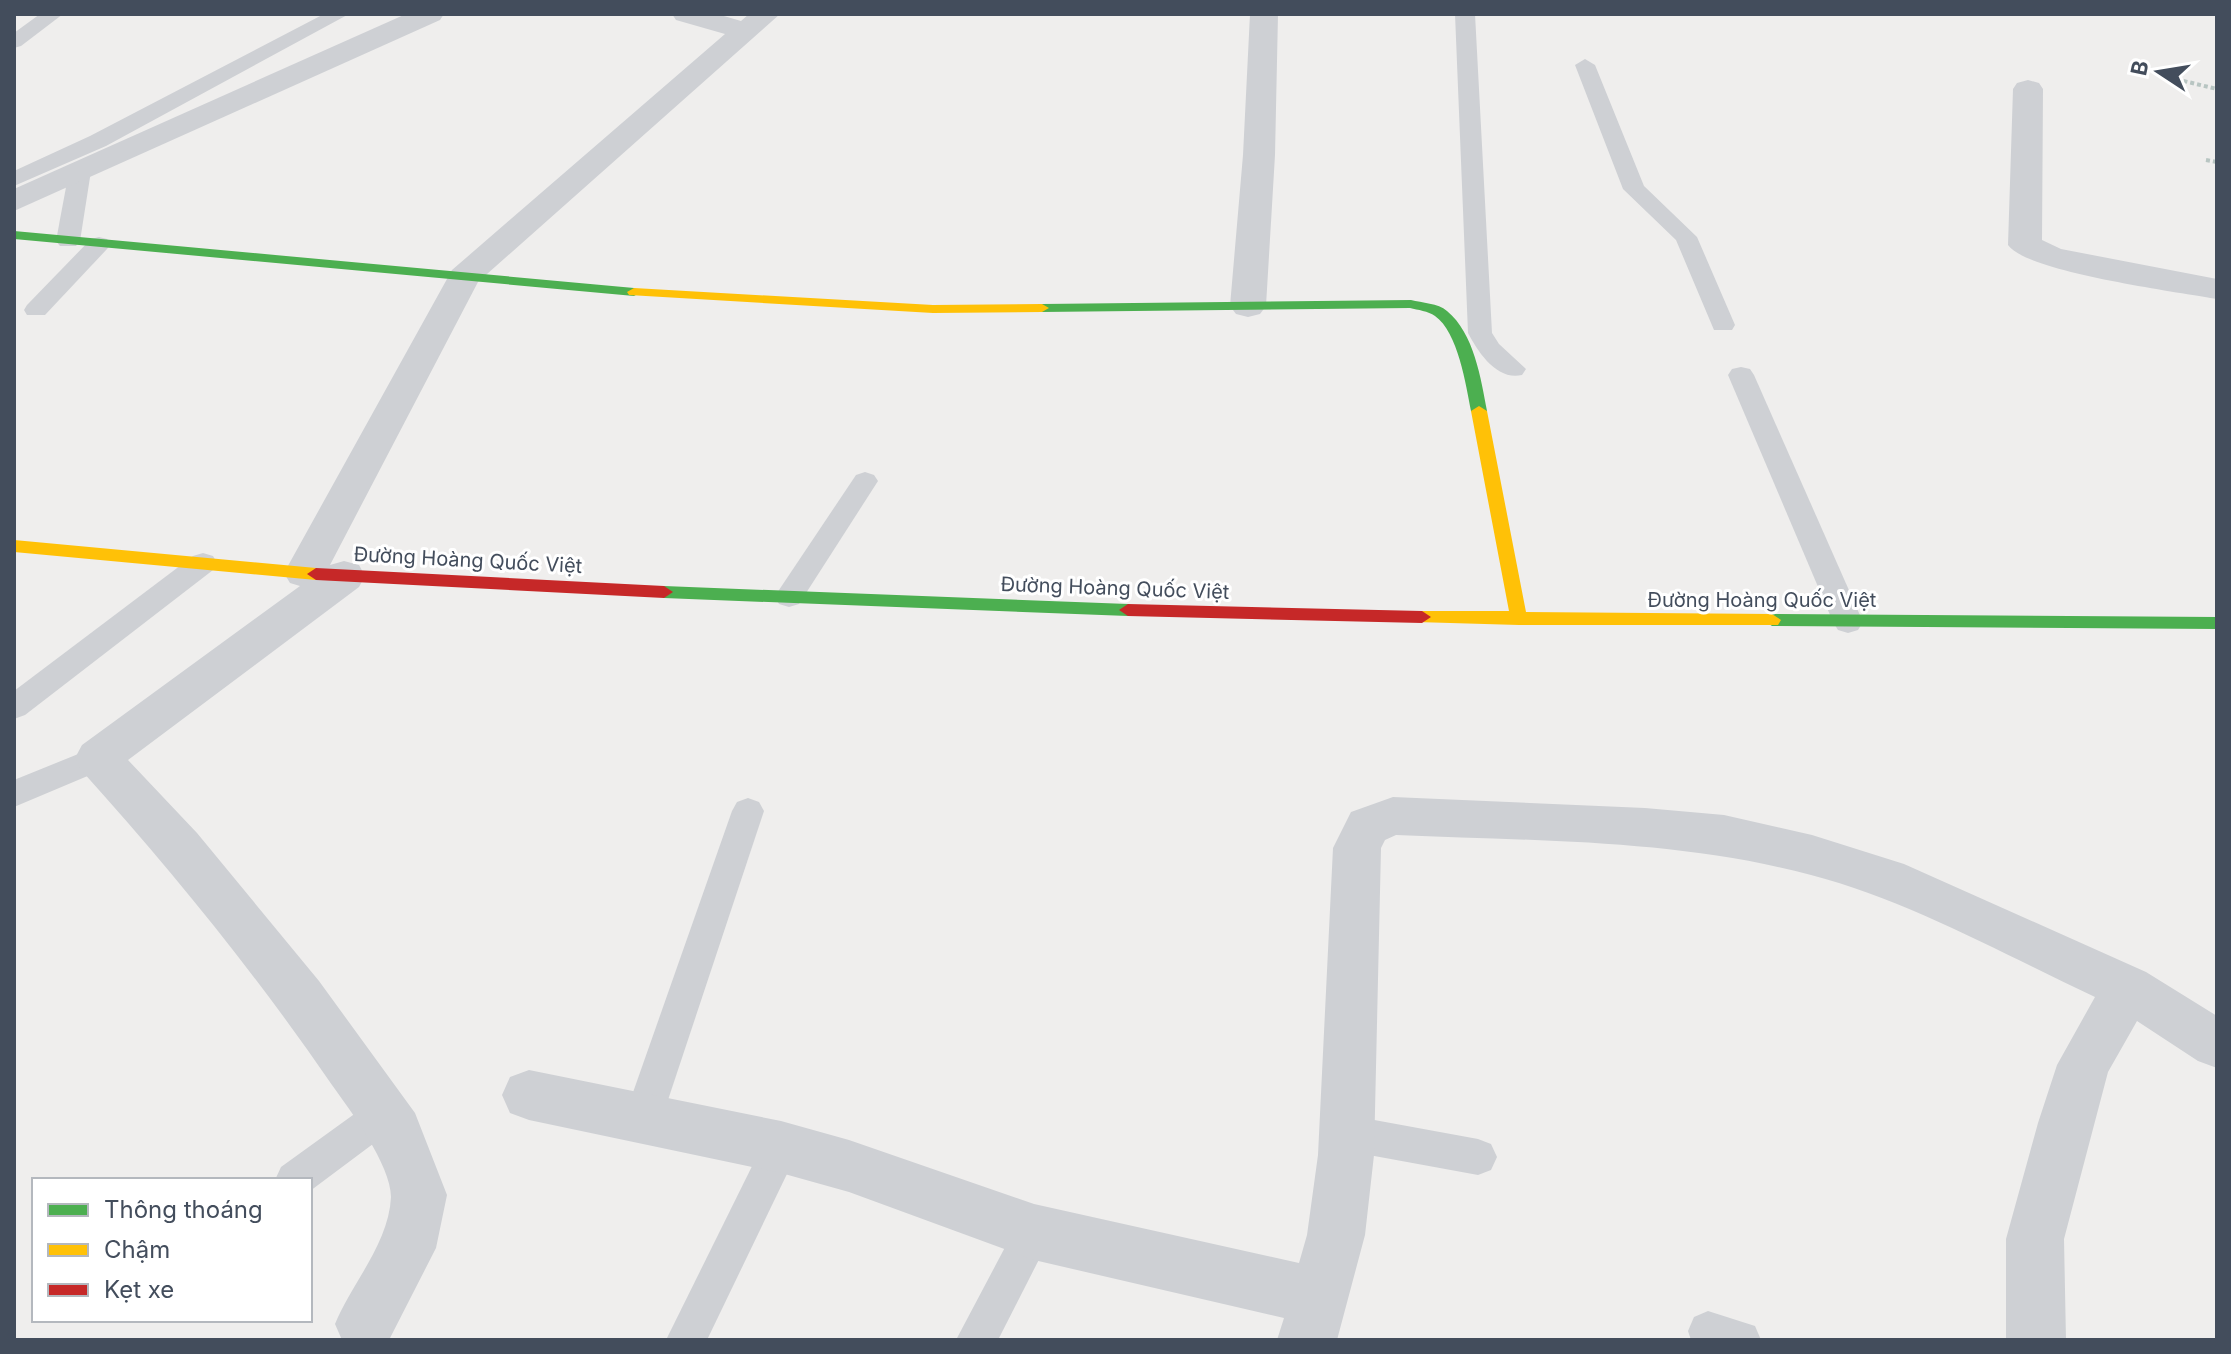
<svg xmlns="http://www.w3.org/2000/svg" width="2231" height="1354" font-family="Inter,sans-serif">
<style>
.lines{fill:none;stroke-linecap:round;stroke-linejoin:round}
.path{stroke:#b8c5c2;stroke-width:4;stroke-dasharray:4 3;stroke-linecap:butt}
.lane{fill:#ced0d4;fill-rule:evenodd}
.street{fill:#ced0d4;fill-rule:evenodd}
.fast{fill:#4caf50;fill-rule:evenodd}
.slow{fill:#ffc107;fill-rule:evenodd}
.jam{fill:#c62828;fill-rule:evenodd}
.labels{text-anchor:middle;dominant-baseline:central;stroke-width:6;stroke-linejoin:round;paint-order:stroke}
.street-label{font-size:20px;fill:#434d5c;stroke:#fff}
</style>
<rect width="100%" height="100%" fill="#efeeed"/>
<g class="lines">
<g class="path">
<polyline points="2163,76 2217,89"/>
<polyline points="2206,160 2217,162"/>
</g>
<g class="lane">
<polygon points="40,14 63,14 21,46 14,48 14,33"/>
<polygon points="324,14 349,14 106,146 14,186 14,171 90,136"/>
<path d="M1455,14H1475L1492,333L1499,344L1526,369L1522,375C1497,381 1478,352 1468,333Z"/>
<polygon points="1585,59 1595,65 1644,186 1697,237 1735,325 1732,330 1714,330 1676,240 1623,189 1575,65"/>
<polygon points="80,164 91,171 80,241 76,246 60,246 56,241 69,171"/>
<polygon points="99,237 107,239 111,244 107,249 45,315 27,315 24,310 27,305 91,239"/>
<polygon points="1741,367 1750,369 1754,375 1863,622 1858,630 1848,633 1838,630 1833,622 1728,375 1732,369"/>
<polygon points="865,472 874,475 878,481 799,604 789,607 779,604 775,597 779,590 856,475"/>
<polygon points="203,553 213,556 217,563 213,570 25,715 14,719 14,691 193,556"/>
<polygon points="98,746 109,749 114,758 109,767 14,807 14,780"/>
<polygon points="748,798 759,802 764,811 662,1118 656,1130 643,1135 630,1130 624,1118 732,811 737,802"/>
<polygon points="384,1097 397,1102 403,1114 397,1126 310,1191 310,1180 275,1180 281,1167 371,1102"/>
<polygon points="1347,1115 1478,1139 1491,1144 1497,1157 1491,1170 1478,1175 1347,1151 1334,1145 1328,1133 1334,1121"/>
<polygon points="781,1129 794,1134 800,1147 707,1340 666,1340 768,1134"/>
<polygon points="1034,1213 1048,1219 1053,1232 998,1340 956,1340 1020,1219"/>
<polygon points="1708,1311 1755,1326 1761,1340 1691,1340 1688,1331 1694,1317"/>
</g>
<g class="street">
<polygon points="406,14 444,14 440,20 14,211 14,189"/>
<path d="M672,14H717L741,21L749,14H780L478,282L330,565L344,561L359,565L365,576L359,587L128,760L197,833L319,981L415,1113L447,1195L436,1248L389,1340H342L335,1324C352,1283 389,1243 391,1197C391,1165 350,1110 332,1085C256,974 172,871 82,771L75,758L82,745L300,586L290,583L284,573L452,270L725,34L676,20Z"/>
<polygon points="1250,14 1278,14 1275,155 1266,306 1260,314 1248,317 1236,314 1230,306 1243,155"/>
<path d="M2028,80L2039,83L2043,89L2042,240L2061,249L2217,279V299C2179,292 2026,272 2008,245L2013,89L2017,83Z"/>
<path d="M1393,797L1645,808L1724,815L1812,835L1904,864L2146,972L2217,1016V1068L2198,1061L2137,1021L2108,1072L2064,1239L2066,1340H2006V1239L2038,1123L2057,1065L2095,997C2003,954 1910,901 1811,875C1676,839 1535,841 1396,835L1385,840L1381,848L1374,1155L1365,1235L1337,1340H1277L1284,1318L1034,1260L849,1192L781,1173L529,1120L510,1113L502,1095L510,1077L529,1070L781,1121L849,1140L1034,1204L1299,1263L1307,1235L1318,1155L1333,848L1351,812Z"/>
</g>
<g class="fast">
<polygon points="14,231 634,288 641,292 634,296 14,239"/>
<path d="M1411,300C1422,303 1438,303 1447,311C1474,333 1481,379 1487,411L1484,415H1474L1471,411C1466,385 1458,332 1435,316C1428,311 1418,310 1410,308L1042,312L1035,308L1042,304Z"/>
<polygon points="664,586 1128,604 1137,610 1128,616 664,598 655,592"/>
<polygon points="1772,614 2217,617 2217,629 1772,626 1763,620"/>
</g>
<g class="slow">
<polygon points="634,288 933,305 1042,304 1049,308 1042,312 933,313 629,295 627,292"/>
<polygon points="1479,406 1487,411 1526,612 1772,614 1781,620 1778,625 1519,625 1416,622 1413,617 1416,612 1422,611 1509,611 1471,411"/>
<polygon points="14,540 316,568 325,574 316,580 14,552"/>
</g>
<g class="jam">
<polygon points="316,568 664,586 673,592 664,598 316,580 307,574"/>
<polygon points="1128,604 1422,611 1431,617 1422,623 1128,616 1119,610"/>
</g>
</g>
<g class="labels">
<g class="street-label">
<text transform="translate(468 560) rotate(3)">Đường Hoàng Quốc Việt</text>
<text transform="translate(1115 588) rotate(2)">Đường Hoàng Quốc Việt</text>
<text x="1762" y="600">Đường Hoàng Quốc Việt</text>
</g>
</g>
<rect width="2231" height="1354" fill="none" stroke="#434d5c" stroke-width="32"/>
<rect x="32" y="1178" width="280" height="144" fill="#ffffff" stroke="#b4b8be" stroke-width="2"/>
<rect x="48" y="1204" width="40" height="12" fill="#4caf50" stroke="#b4b8be" stroke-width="2"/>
<text x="104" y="1218" font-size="24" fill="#434d5c">Thông thoáng</text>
<rect x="48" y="1244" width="40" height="12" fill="#ffc107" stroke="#b4b8be" stroke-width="2"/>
<text x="104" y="1258" font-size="24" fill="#434d5c">Chậm</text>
<rect x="48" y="1284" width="40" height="12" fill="#c62828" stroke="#b4b8be" stroke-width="2"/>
<text x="104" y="1298" font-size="24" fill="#434d5c">Kẹt xe</text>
<g transform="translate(2159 72) rotate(282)" stroke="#ffffff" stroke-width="6" paint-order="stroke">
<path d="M0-6L14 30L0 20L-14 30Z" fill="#434d5c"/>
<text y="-12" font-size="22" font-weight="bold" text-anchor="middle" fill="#434d5c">B</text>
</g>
</svg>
